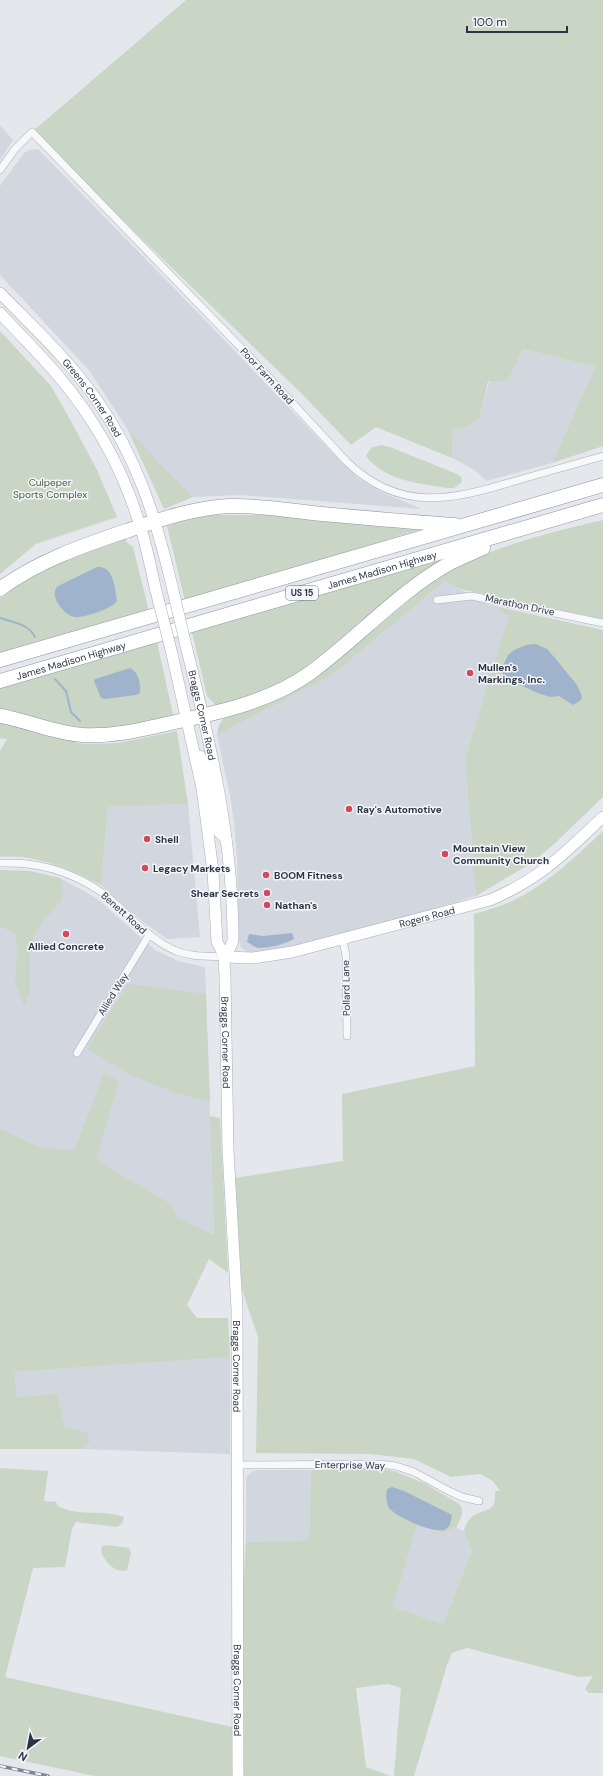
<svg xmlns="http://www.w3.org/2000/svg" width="603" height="1776" font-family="'DM Sans',sans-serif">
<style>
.built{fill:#d2d6de}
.green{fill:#c9d6c5}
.water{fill:#9fb4cc}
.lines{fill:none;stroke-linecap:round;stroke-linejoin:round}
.stream{stroke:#9fb4cc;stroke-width:2}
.street-casing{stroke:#a9aeb7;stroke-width:8}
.secondary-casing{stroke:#a9aeb7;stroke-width:12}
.highway-casing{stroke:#8b94a3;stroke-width:15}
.street{stroke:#f7f8fa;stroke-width:7}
.secondary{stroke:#fff;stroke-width:11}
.highway{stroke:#fff;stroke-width:14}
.rail-casing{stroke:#7d8696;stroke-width:3.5}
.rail{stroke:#f4f6f9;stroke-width:2;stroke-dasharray:6;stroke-linecap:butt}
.secondary-bridge-casing{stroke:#a9aeb7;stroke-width:12;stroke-linecap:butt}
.secondary-bridge{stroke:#fff;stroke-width:11}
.poi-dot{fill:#d1495b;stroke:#f4f6f9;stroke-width:1.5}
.labels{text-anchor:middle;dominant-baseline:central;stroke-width:3;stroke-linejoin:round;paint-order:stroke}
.shield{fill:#f4f6f9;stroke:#676e7b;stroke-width:1}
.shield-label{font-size:9px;font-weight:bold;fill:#2b3445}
.street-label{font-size:10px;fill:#2b3445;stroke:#f4f6f9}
.park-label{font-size:10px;fill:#3f6138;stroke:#f4f6f9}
.poi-label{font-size:10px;font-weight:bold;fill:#2b3445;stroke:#f4f6f9;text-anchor:start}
</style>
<rect width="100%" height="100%" fill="#e4e7ec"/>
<g class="built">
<polygon points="0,125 13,140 0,160"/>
<polygon points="38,149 205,320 342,463 359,479 381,492 422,509 241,495 193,497 128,430 89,370 0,275 0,186 24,153 30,150"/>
<polygon points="523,349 595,367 552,463 486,481 475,470 452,458 453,431 468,427 480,417 489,381 508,381"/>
<polygon points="445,581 510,616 465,759 476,896 413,915 275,951 247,952 241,947 239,940 237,858 234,823 230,795 217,735 331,676"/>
<polygon points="188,804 200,937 167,939 143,922 101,885 108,807"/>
<polygon points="29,871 60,878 96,898 155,950 178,961 205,967 214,1235 0,1136 0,929"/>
<polygon points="230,1357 230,1454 83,1449 90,1442 65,1427 57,1394 17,1397 15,1372"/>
<polygon points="255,1470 311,1470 309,1540 246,1542 246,1478 250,1473"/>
<polygon points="417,1525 445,1533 454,1527 464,1531 472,1551 443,1624 393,1607"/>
</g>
<g class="green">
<polygon points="186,0 603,0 603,446 552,463 595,367 523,349 508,381 488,381 480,417 468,427 453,431 452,458 376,427 351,445 302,394 32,132"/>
<polygon points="0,331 51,386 72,423 97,470 117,517 36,544 0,574"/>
<polygon points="128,430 193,497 164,509"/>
<path d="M381,445L390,447L457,474L461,477L462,482L454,488H447C418,483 385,481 366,456L371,448Z"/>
<polygon points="213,515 269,515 422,529 185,601 167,526 191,518"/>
<path d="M603,520V619L460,589L445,581L331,676L217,735L219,725L224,718L248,711L293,690L321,674L433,580C485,548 544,534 603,520Z"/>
<path d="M127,537L126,542L133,547L149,611L0,655V598C22,582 44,568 69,557C87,549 108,544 127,537Z"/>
<polygon points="454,556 301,673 258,695 215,708 214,703 207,696 192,632"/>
<polygon points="490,605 603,630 603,797 554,844 530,864 476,896 465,759 509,616"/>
<polygon points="157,642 174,719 132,728 82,730 0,712 0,688"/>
<path d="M0,724L84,744L118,743L177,731L188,804L108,807L101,885C69,869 36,854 0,857V751L7,739L0,738Z"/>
<path d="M603,831V1693H589L585,1689L593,1676L579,1677L467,1648L452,1653L447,1665L414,1776H394L401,1688L388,1684L356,1688L366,1767L391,1776H243L241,1624L246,1542L309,1540L311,1470L352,1469H382L394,1471L426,1484L459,1504C466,1511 460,1520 456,1528L454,1527L445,1533L417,1525L393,1607L443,1624L472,1551L464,1531C465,1527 467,1522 470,1519C479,1507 497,1517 495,1491H500L493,1481L480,1474L451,1477L414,1459L370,1454L256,1453L258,1337L242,1290L235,1178L343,1161L342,1094L475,1066L474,914C487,910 502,906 514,900C549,883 575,857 603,831Z"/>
<polygon points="0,870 29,871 60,878 63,896 60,902 43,921 33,939 30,953 30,992 24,1006 15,980 17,956 16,933 1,927 0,929"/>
<polygon points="128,984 206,994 210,1102 177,1093 135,1077 89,1050 89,1046"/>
<polygon points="104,1073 119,1081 97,1157 99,1162 171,1204 176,1217 214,1235 210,1116 220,1118 228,1273 209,1259 187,1305 197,1318 228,1318 230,1357 15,1372 17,1397 57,1394 65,1427 87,1433 90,1442 83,1449 0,1449 0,1129 40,1147 74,1151"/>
<path d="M0,1468L48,1471L44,1501L56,1502L58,1506C78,1517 103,1509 124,1517L122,1523L117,1527L76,1522L72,1529L65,1567L33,1568L5,1677L232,1727L233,1776H95L0,1756Z"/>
<path d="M107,1545L129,1548L131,1553L127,1570C114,1574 106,1562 101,1552L102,1546Z"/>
</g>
<g class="water">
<path d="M97,567C114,565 115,589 117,601C114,608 81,619 74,617C63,614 48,595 58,586Z"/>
<polygon points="536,644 547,649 555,658 577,685 582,696 581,700 573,705 559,696 551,697 540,694 509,680 503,675 502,668 508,655 514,650 526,645"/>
<path d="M130,668C139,672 141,685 140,693L136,695L105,699L101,698L94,681L95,679Z"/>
<path d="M292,933L294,939C286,944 269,948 259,948C255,948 251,944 247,942L249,934L263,936Z"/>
<path d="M392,1487L404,1491L452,1515C451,1519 451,1526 446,1529C435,1535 396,1517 389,1508C386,1503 386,1494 387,1489Z"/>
</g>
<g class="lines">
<g class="stream">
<path d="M0,618C13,622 29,624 35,637"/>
<polyline points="55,679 66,691 71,712 80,721"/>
</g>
<defs>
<g id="street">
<path d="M0,170L15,149L32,132L248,355L347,462C400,513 452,500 515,481C544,473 574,464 603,456"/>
<polyline points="437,600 472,596 603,623"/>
<path d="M0,863C9,863 18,863 27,864C59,867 94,883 117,905C135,921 151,940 174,950C189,957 208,956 225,957"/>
<polyline points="343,940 346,956 347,1036"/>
<polyline points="77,1053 149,935"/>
<polyline points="238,1465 379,1464 396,1466 414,1472 449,1491 462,1497 479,1501"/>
</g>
<g id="secondary">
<path id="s1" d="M0,293C33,327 69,360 96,399C137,457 156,518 172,586"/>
<path d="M0,313C20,335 41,355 60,378C96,421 124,472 140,526C147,547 151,569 156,591"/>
<path id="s2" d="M187,650C211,745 233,840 233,939C233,945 228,950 225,956C223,962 225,970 225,977L228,1150L237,1309L238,1776"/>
<polyline points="172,654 202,788 213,871 217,942 225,957"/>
<polyline points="200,756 208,775 218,831 226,839"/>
<path id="s3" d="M225,957L253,958L292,952L490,900C540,879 565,853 603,817"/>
</g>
<g id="highway">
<path d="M0,589C38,561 82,546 126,531C159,520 193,508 229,506C260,505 291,511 322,514C366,518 411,522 455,525"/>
<polyline points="0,660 603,485"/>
<path id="s4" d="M0,681L603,505"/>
<path d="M0,716C28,721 55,733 82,735C114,737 144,729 175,722C221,712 271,701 310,673C358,638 398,592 450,563C461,557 472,553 483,548"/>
</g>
</defs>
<use href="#street" class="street-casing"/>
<use href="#secondary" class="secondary-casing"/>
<use href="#highway" class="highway-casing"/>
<use href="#street" class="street"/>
<use href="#secondary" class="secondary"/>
<use href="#highway" class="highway"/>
<defs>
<polyline id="rail" points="0,1766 48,1776"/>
</defs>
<use href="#rail" class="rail-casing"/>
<use href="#rail" class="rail"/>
<defs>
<g id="secondary-bridge">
<polyline points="172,586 187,650"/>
<polyline points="156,591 172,654"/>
</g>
</defs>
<use href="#secondary-bridge" class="secondary-bridge-casing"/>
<use href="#secondary-bridge" class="secondary-bridge"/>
</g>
<g class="poi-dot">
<circle cx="470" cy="673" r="4"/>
<circle cx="349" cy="809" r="4"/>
<circle cx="147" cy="839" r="4"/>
<circle cx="445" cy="854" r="4"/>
<circle cx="145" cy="868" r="4"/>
<circle cx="266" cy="875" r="4"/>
<circle cx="267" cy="893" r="4"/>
<circle cx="267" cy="905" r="4"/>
<circle cx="66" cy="934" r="4"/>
</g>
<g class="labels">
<rect class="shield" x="286" y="586" width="32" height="14" rx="3"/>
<g class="shield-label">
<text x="302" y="593">US 15</text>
</g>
<g class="street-label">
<text transform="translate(267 376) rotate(47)">Poor Farm Road</text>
<text stroke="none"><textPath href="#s1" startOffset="140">Greens Corner Road</textPath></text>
<text stroke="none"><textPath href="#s4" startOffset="398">James Madison Highway</textPath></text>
<text transform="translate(520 605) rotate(12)">Marathon Drive</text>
<text stroke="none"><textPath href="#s4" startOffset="74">James Madison Highway</textPath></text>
<text stroke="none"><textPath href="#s2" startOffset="67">Braggs Corner Road</textPath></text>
<text transform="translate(124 913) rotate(42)">Benett Road</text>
<text stroke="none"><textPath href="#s3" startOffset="207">Rogers Road</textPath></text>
<text transform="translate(346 988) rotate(-91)">Pollard Lane</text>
<text transform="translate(113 994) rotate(-58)">Allied Way</text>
<text stroke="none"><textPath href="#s2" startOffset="399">Braggs Corner Road</textPath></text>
<text stroke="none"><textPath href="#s2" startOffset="723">Braggs Corner Road</textPath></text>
<text transform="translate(350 1465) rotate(1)">Enterprise Way</text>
<text stroke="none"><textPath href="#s2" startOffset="1047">Braggs Corner Road</textPath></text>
</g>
<g class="park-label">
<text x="50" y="482">Culpeper<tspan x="50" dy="12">Sports Complex</tspan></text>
</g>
<g class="poi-label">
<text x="478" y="667">Mullen's<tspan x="478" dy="12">Markings, Inc.</tspan></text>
<text x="357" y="809">Ray's Automotive</text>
<text x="155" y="839">Shell</text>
<text x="453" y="848">Mountain View<tspan x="453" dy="12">Community Church</tspan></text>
<text x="153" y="868">Legacy Markets</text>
<text x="274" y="875">BOOM Fitness</text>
<text x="259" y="893" text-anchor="end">Shear Secrets</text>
<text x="275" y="905">Nathan's</text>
<text x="66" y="946" text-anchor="middle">Allied Concrete</text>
</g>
</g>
<g transform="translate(28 1748) rotate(212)" stroke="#f4f6f9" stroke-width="3" paint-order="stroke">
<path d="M0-3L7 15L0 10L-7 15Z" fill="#2b3445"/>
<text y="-6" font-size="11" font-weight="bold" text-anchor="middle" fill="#2b3445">N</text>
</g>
<path d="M467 26v6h100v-6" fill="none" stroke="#2b3445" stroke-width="2"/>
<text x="473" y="26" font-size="12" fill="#2b3445" stroke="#f4f6f9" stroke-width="3" paint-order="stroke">100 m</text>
</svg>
